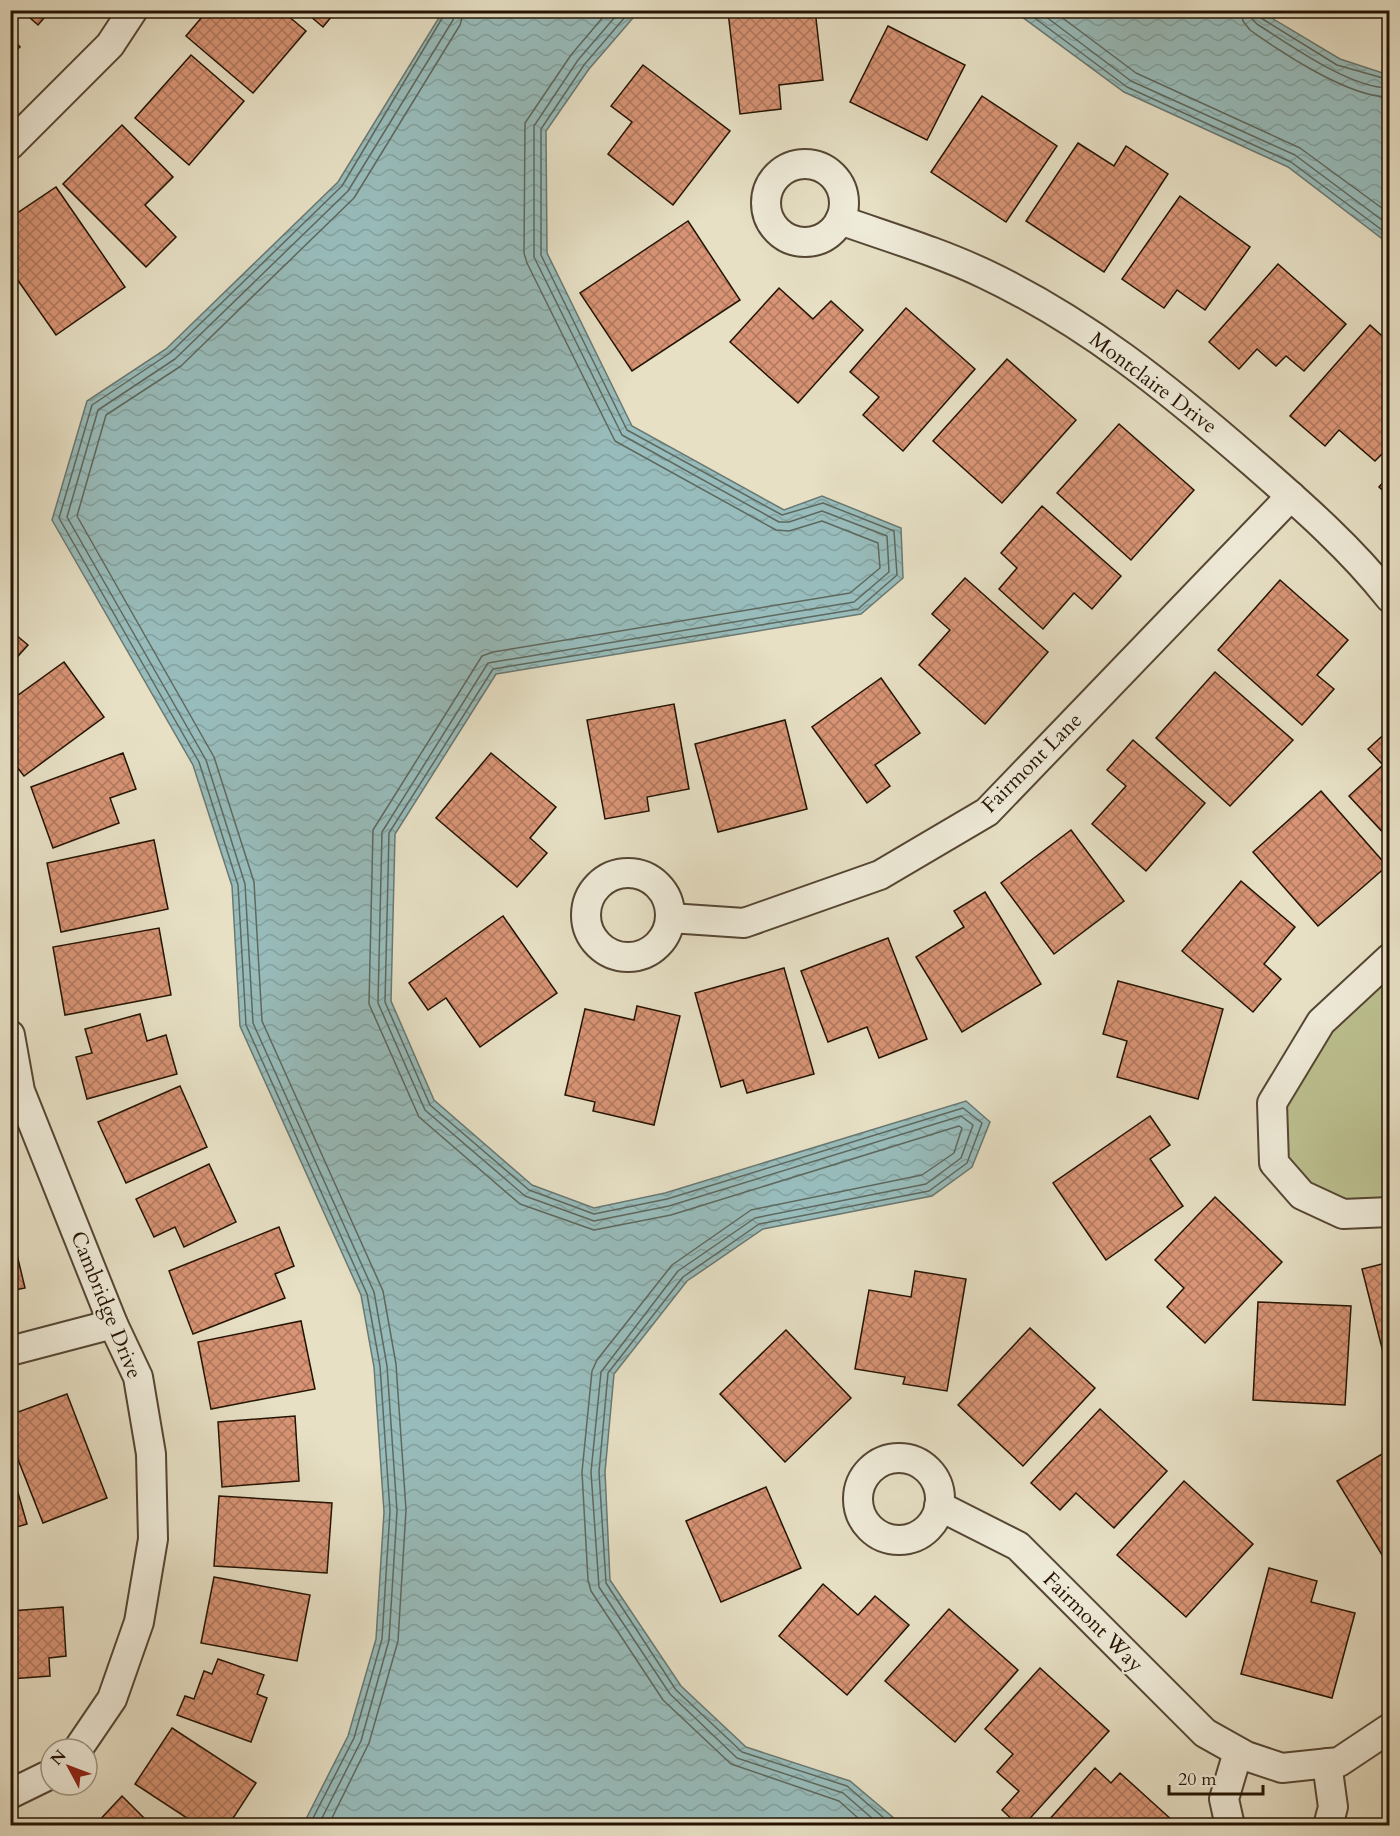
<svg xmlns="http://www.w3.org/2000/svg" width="1400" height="1836" font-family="Cardo,serif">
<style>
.green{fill:#bcc090;stroke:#706a49;stroke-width:1.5}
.water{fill:url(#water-waves);stroke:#6a7871;stroke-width:1.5}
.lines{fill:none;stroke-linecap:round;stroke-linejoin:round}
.shore{stroke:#5e685e;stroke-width:1.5}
.building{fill:url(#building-cross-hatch);stroke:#241302;stroke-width:1.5}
.minor-casing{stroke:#554633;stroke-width:32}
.minor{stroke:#efebd9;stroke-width:28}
.labels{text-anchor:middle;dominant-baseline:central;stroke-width:4.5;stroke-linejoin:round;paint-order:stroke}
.street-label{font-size:21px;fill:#241302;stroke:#efebd9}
</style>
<defs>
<pattern id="water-waves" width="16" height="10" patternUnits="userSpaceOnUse" patternTransform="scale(1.5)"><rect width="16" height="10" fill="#98bcbb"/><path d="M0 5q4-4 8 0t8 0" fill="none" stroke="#83a19f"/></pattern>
<pattern id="building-cross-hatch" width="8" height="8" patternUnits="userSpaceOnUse" patternTransform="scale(1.5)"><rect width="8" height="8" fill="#d89475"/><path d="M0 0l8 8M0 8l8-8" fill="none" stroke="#af785e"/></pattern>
</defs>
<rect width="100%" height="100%" fill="#e7e0c5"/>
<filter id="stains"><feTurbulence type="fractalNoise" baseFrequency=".00333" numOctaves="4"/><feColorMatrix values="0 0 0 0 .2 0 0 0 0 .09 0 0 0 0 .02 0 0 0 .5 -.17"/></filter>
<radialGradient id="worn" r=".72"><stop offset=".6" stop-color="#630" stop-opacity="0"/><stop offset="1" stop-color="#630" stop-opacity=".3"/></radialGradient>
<polygon class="green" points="1389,958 1389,1212 1343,1214 1274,1163 1272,1103"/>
<g class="water">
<polygon points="443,11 639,11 589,69 546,131 547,253 632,426 784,510 822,496 901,528 903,578 861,614 496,674 395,834 391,1001 434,1100 532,1185 594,1208 665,1193 966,1101 990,1122 972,1167 932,1196 763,1229 687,1281 614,1374 605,1472 610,1580 681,1686 746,1747 850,1781 902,1825 303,1825 348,1736 376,1639 384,1512 374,1367 361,1295 240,1026 232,886 193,765 52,520 87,401 166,349 338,182"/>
<polygon points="1014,11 1260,11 1340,59 1389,75 1389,244 1288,167 1124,92"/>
</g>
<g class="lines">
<g class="shore">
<polyline points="609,10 571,55 525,123 524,253 527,263 615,441 776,530 789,531 822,521 878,543 880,568 850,593 493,652 482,656 373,830 369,1004 419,1117 520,1204 594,1230 671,1215 959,1126 962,1128 954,1153 922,1175 751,1210 672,1265 597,1360 592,1371 582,1472 588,1580 591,1591 663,1700 731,1764 839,1801 867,1826"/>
<polyline points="621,10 578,60 534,126 534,257 622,435 779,522 789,522 822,511 887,536 889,572 854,602 488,663 382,832 378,1003 425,1110 525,1196 594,1221 669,1206 961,1116 973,1125 961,1158 926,1184 755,1218 678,1271 601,1372 591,1472 599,1587 670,1694 737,1758 843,1793 881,1826"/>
<polyline points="631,10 584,65 541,129 541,255 627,430 782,515 823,503 894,531 897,575 858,609 493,669 389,833 385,1002 430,1105 529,1190 594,1214 667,1199 963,1108 982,1123 967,1163 929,1191 759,1224 683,1277 608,1373 599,1472 606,1583 676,1690 742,1752 847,1786 893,1826"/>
<polyline points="1024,10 1127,87 1291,162 1390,236"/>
<polyline points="1037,10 1131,81 1295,155 1390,226"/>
<polyline points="1052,10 1136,73 1300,148 1390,214"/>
<path d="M1241,10L1243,21L1250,30C1282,53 1350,98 1390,97"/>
<path d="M1250,10L1252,19L1257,24C1290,45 1351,89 1390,88"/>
<polyline points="1258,10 1261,18 1337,65 1390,80"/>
<polyline points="309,1826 354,1738 382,1639 390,1511 380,1366 367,1294 246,1025 238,885 199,762 59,518 92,405 170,353 342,186 447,10"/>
<polyline points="318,1826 361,1741 389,1640 397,1511 387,1366 374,1292 253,1023 245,884 206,760 67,517 98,410 175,359 348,191 453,20 455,10"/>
<polyline points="328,1826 369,1743 398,1641 406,1510 396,1364 383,1291 262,1021 254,882 214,757 77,516 106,415 181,366 354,198 460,25 464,10"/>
</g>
</g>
<g class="building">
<polygon points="21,10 51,10 38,25"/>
<polygon points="208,10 281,10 306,31 253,93 186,36"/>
<polygon points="303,10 337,10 323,27"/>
<polygon points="741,10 815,10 823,80 779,85 781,109 740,114 728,12"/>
<polygon points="888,26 965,65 927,140 850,102"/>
<polygon points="10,36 20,47 10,56"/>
<polygon points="191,55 244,101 189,165 135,118"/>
<polygon points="643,65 730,131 673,205 608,154 632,122 611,106"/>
<polygon points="982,96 1057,146 1006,222 931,172"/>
<polygon points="122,125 173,177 145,205 176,237 146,267 63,184"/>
<polygon points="1078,143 1114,166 1126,146 1168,174 1104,272 1026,221"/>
<polygon points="56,187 125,287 56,335 10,269 10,218"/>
<polygon points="1180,196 1250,247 1205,310 1177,290 1164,308 1122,279"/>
<polygon points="688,221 740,300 632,371 580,293"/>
<polygon points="1278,264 1346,324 1304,371 1286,356 1276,366 1257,349 1239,369 1209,342"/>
<polygon points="779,288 813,319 831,301 863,330 798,403 730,342"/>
<polygon points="906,308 975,369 903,451 863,415 879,397 850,372"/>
<polygon points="1370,325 1390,343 1390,446 1375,461 1339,430 1325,446 1290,416"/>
<polygon points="1007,359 1076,420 1002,503 933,441"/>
<polygon points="1119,424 1194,490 1131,560 1057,493"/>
<polygon points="1390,475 1390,497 1379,487"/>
<polygon points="1042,506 1121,576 1092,609 1074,593 1043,629 999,589 1017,568 1001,553"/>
<polygon points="965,578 1048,652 985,724 919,665 950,630 932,614"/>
<polygon points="1280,580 1348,640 1317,675 1334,689 1302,725 1218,650"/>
<polygon points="10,630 28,645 10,665"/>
<polygon points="64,662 104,717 24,776 10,758 10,701"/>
<polygon points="1215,672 1293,740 1230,806 1156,738"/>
<polygon points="881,678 920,733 875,765 890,786 867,803 812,727"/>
<polygon points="674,704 689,789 647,797 649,811 605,819 587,720"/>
<polygon points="785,720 807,809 718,832 695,744"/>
<polygon points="1390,729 1390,840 1349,796 1383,765 1368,749"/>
<polygon points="1133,740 1205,803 1146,871 1092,824 1126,786 1107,770"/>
<polygon points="123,753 136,789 110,798 119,823 53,848 31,787"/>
<polygon points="491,753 556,807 530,838 547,853 517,887 436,818"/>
<polygon points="1321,791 1387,866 1318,926 1253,852"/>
<polygon points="1071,830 1124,901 1054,954 1001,883"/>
<polygon points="154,840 168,909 61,932 47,863"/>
<polygon points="1241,881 1295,927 1264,964 1281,979 1253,1012 1182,951"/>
<polygon points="985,892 1041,984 962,1032 916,957 964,927 954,911"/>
<polygon points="503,916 557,993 480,1047 446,998 428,1010 409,983"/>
<polygon points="159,928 171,995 65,1015 53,947"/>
<polygon points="888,938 927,1039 879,1058 867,1027 828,1042 801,971"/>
<polygon points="784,968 814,1074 747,1093 743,1080 721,1087 695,993"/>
<polygon points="1118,981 1223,1009 1198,1099 1117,1077 1127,1041 1103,1034"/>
<polygon points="637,1006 680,1016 654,1125 593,1111 595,1102 565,1095 585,1009 634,1020"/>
<polygon points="140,1014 147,1041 166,1035 177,1074 87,1099 76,1057 92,1053 85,1029"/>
<polygon points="180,1086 207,1147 126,1183 98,1122"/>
<polygon points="1150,1116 1170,1145 1150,1159 1183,1206 1106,1260 1053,1183"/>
<polygon points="209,1164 236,1222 184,1247 175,1227 154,1237 136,1199"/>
<polygon points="1215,1197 1282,1262 1205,1343 1167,1307 1184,1288 1155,1260"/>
<polygon points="279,1227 294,1266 275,1274 285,1298 193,1334 169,1271"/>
<polygon points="10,1238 13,1238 25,1288 10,1291"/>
<polygon points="1390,1262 1390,1367 1387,1368 1362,1269"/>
<polygon points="915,1271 966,1279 947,1391 903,1384 905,1377 855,1369 869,1290 911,1297"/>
<polygon points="1258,1302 1351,1306 1345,1405 1253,1400"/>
<polygon points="301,1321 315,1389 211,1409 198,1342"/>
<polygon points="1030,1328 1095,1388 1023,1466 958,1405"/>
<polygon points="786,1330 851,1398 785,1462 720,1394"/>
<polygon points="67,1394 107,1498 43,1523 10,1439 10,1415"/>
<polygon points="1100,1409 1167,1471 1114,1528 1076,1493 1060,1510 1031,1483"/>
<polygon points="295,1416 299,1481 222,1487 218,1422"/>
<polygon points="1382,1454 1390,1468 1390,1568 1337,1481"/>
<polygon points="10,1465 27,1524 10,1529"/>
<polygon points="1184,1481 1253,1544 1186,1617 1117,1555"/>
<polygon points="766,1487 801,1568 721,1602 686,1521"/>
<polygon points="219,1496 332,1503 327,1573 214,1566"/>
<polygon points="1269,1568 1317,1581 1311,1602 1355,1613 1332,1698 1241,1674"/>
<polygon points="214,1577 310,1595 297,1661 201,1643"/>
<polygon points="823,1584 858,1615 875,1596 909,1625 847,1695 779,1636"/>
<polygon points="63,1607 66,1656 49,1658 50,1676 10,1679 10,1611"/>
<polygon points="949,1609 1018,1670 955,1742 885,1681"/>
<polygon points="218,1659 264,1675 257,1694 267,1698 251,1742 177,1715 185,1696 194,1699 204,1671 212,1674"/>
<polygon points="1040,1668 1109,1731 1023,1826 1019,1826 1002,1810 1019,1791 997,1772 1013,1754 985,1729"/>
<polygon points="172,1728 256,1783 228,1826 199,1826 135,1784"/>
<polygon points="1095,1768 1111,1783 1120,1773 1173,1821 1169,1826 1053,1826 1048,1821"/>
<polygon points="122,1796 152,1826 94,1826"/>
</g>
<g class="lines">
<defs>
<g id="minor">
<polyline points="10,145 110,45 133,10"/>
<circle cx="805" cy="203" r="39"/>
<path d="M840,220C888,237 939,252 985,274C1086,322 1167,388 1251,461C1299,503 1350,547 1390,598"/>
<circle cx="628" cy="915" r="42"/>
<polyline points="670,918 744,923 880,875 987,812 1291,496"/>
<polyline points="1390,958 1321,1022 1272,1103 1274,1163 1302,1195 1343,1214 1390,1212"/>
<polyline points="10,1035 20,1091 113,1324 138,1377 151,1454 153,1539 139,1622 112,1699 78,1749"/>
<polyline points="10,1351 113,1324"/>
<circle cx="899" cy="1499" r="41"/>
<polyline points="939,1506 1018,1546 1205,1733 1246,1756 1282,1768 1339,1762 1390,1728"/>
<polyline points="1327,1763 1333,1807 1328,1826"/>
<polyline points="10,1794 51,1774"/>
<polyline points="1230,1826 1224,1799 1238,1752"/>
</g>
</defs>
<use href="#minor" class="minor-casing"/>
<use href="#minor" class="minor"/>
</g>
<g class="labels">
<g class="street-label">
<text transform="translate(1153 383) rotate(37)">Montclaire Drive</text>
<text transform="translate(1032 763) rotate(-45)">Fairmont Lane</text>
<text transform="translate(106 1305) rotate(68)">Cambridge Drive</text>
<text transform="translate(1093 1622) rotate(45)">Fairmont Way</text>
</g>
</g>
<rect width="1400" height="1836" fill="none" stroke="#e7e0c5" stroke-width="36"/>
<rect x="12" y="12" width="1376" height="1812" fill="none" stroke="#241302" stroke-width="3"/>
<rect x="18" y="18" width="1364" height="1800" fill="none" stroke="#241302" stroke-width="1.5"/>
<g transform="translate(69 1767) rotate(311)"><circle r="28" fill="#efebd9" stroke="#9e9583" stroke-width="1.5"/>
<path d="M0-4.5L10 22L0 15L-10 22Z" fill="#8f2418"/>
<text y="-9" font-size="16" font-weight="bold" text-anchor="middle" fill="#241302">N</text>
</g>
<path d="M1169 1785v9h94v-9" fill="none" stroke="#241302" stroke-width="3"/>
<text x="1178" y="1785" font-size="18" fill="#241302" stroke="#efebd9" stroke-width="4.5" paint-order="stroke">20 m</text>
<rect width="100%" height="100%" filter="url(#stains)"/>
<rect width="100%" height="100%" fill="url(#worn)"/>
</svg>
